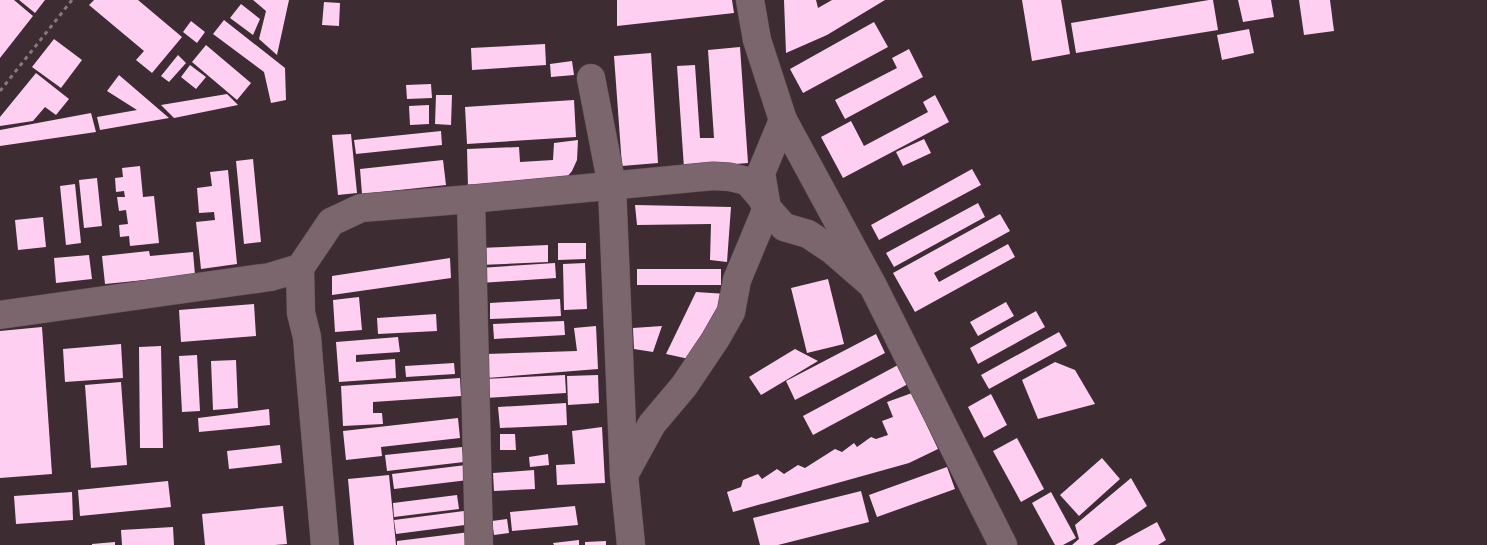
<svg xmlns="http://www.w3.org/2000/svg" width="1487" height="545" font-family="'Playfair Display',serif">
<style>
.building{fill:#ffcff2}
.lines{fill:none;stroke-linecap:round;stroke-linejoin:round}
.minor-casing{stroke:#5a4c50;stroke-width:29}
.secondary-casing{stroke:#5a4c50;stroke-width:29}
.path{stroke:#87797d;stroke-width:3;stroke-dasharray:4 4;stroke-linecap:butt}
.minor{stroke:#7a666c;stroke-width:28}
.secondary{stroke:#7a666c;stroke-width:28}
</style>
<rect width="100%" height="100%" fill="#3d2c31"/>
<g class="building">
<polygon points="0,0 14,0 33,16 0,58"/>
<polygon points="19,0 45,0 35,13"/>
<polygon points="94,0 138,0 182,37 152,73 136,60 144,51 89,5"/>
<polygon points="253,0 289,0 277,55 259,39 266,11"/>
<polygon points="617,0 732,0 734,13 617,26"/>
<polygon points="784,0 816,0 818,8 832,0 885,0 827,35 786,53"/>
<polygon points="1022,0 1061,0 1070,54 1032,61"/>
<polygon points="1209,0 1213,0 1218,30 1076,53 1071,23"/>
<polygon points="1238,0 1271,0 1274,17 1243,22"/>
<polygon points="1299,0 1330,0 1334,31 1304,35"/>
<polygon points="324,2 340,3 339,26 322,25"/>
<polygon points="241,4 260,19 253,35 230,18"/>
<polygon points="224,20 285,68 286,100 271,103 264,72 213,34"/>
<polygon points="191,21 205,32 197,43 183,32"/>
<polygon points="874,22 888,47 803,93 790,69"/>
<polygon points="1249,29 1254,53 1222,60 1217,35"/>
<polygon points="54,39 82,60 61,88 32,67"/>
<polygon points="545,44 546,65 472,70 471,48"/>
<polygon points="206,45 251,83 237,100 192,62"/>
<polygon points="740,47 748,163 684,168 677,66 695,65 700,138 714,138 708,50"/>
<polygon points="909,49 923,77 845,119 835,100 897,68 892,58"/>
<polygon points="651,53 658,163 622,166 614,56"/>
<polygon points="178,55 186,63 169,82 161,76"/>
<polygon points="572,61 574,75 551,77 550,64"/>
<polygon points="190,65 206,77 196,89 181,77"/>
<polygon points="36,73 69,99 56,115 45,107 33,121 0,126 0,117"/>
<polygon points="119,75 169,118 100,130 97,117 137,110 107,91"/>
<polygon points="431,84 432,98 407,99 406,85"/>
<polygon points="227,94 238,105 174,118 161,105"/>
<polygon points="436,95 452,95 451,125 435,124"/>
<polygon points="935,95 949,122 843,178 821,137 851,121 864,146 928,112 923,102"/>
<polygon points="574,100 576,137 467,144 465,107"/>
<polygon points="429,105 429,124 410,125 409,106"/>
<polygon points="91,113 96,132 0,146 0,130"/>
<polygon points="441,131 442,145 356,154 354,140"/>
<polygon points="351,134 357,193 338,195 332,135"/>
<polygon points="924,139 931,153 903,166 896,152"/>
<polygon points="578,140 577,160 572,171 562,183 468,188 467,149 519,147 520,162 553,160 554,143"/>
<polygon points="253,159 261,242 244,244 236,161"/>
<polygon points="443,160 446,185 362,194 360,169"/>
<polygon points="140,166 143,197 154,196 159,243 130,246 129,236 120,237 119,225 128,224 126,210 119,211 117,197 125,197 124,191 116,192 115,178 123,177 122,168"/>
<polygon points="972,169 981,185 879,240 871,225"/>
<polygon points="228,170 237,264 201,269 196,222 215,220 214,212 199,213 197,188 212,186 210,172"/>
<polygon points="97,178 102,226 84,228 79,180"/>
<polygon points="75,184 81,243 66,245 60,186"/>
<polygon points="978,203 985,217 894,267 886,253"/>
<polygon points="635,205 731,207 727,262 710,260 711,224 637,225"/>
<polygon points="1000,214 1010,231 934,273 939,282 1008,244 1015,257 915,312 893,273"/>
<polygon points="43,217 46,247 18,250 15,220"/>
<polygon points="558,243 586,243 586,259 558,260"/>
<polygon points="548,245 548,262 480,265 479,248"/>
<polygon points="149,251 150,256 193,252 195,275 105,284 102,256"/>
<polygon points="89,255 92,279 56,283 54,258"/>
<polygon points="450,258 451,278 332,295 332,276"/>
<polygon points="555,263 556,278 480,283 479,268"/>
<polygon points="585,263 587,309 564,310 563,264"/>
<rect x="637" y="269" width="84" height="16"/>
<polygon points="828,279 844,344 807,353 791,288"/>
<polygon points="696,292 727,294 689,359 666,354"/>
<polygon points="359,297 362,330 335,332 333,300"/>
<polygon points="560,299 561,316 490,319 490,303"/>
<polygon points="1006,302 1014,316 978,336 970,322"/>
<polygon points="254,304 256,336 181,342 179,310"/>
<polygon points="1036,311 1045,327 978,364 970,348"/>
<polygon points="436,314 437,331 378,334 377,318"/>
<polygon points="564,321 565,335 494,339 493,324"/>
<polygon points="596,326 598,369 487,378 485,354 577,351 574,328"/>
<polygon points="662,326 653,352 634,349 633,328"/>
<polygon points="42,327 52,474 0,478 0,331"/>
<polygon points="1059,332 1067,346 989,389 981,375"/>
<polygon points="876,334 885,353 795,400 786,381"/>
<polygon points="398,337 400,352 356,355 356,362 395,359 396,378 339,382 336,342"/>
<polygon points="121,344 123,378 65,382 63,349"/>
<polygon points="161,346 163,448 140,448 139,347"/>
<polygon points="795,349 818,361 761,395 749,377"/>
<polygon points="197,355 200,411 182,412 179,356"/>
<polygon points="236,360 238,408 213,410 211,361"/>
<polygon points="1055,362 1075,370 1095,404 1038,419 1022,380"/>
<polygon points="454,363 455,374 406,377 405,366"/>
<polygon points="898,365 908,384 813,435 803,416"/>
<polygon points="565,375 566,393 485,398 484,379"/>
<polygon points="598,375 599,403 568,405 567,376"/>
<polygon points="460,378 461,396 373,402 373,413 382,413 383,424 343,426 341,386"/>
<polygon points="121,382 127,465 91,468 85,385"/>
<polygon points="912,393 938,449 909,463 733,512 727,492 741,487 743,480 758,474 762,479 777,469 784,474 798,465 805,468 835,449 842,452 854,443 857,447 871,437 876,439 888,435 882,421 893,417 887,402"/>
<polygon points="991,394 1007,425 984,438 968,407"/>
<polygon points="566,403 567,425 500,428 498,407"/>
<polygon points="269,409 270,425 199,432 198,418"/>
<polygon points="458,418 460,438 381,447 382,456 346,460 343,431"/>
<polygon points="602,427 605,483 557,485 556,465 575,464 572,431"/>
<polygon points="500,434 515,434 516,450 500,450"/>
<polygon points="1017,438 1044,489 1021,502 993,451"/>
<polygon points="280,445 282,463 229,469 227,451"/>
<polygon points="462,447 464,462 387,471 385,455"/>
<polygon points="548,454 549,465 530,467 529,457"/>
<polygon points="1102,458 1120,479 1079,516 1060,495"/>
<polygon points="466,465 468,480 394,489 392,474"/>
<polygon points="947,467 955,489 877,517 869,495"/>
<polygon points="534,470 535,489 494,491 493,473"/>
<polygon points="389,475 396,545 354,545 348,479"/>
<polygon points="1131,478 1147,506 1093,545 1072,545 1079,539 1075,525"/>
<polygon points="168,481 171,507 80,516 78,490"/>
<polygon points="861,491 869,522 778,545 760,545 753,518"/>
<polygon points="72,492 73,520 16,524 14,496"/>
<polygon points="1051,492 1076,538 1063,545 1055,545 1032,503"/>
<polygon points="457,495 459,509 394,517 393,503"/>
<polygon points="283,506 287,544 275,545 205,545 202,514"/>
<polygon points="575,506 578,525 512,531 510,512"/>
<polygon points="464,511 465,525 396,534 394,520"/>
<polygon points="507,519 509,533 494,535 492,521"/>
<polygon points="1157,522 1166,540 1158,545 1115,545"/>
<polygon points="173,527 174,545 122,545 121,530"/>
<polygon points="470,532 471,545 397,545 397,541"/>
<polygon points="579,540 579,545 554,545 553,543"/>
<polygon points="606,541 606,545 585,545 585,542"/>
<polygon points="115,542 115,545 92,545 92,544"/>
</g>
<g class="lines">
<defs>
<g id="minor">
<polyline points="591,78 612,186 624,475 631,545"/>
<polyline points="471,199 479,545"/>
<polyline points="300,268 301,313 307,337 309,362 325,545"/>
<polyline points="0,315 270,277 300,268 331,222 361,208 471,199 713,176 730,177 747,181 761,197 767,208 784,227 808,234 832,250 870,283"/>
<polyline points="624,475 652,424 684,386 715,340 731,312 737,280 767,208 761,173 783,120"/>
</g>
<polyline id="secondary" points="750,0 757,40 783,120 873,286 1003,545"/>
</defs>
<use href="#minor" class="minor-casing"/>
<use href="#secondary" class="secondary-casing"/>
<polyline class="path" points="0,91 72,0"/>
<use href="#minor" class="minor"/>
<use href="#secondary" class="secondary"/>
</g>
</svg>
